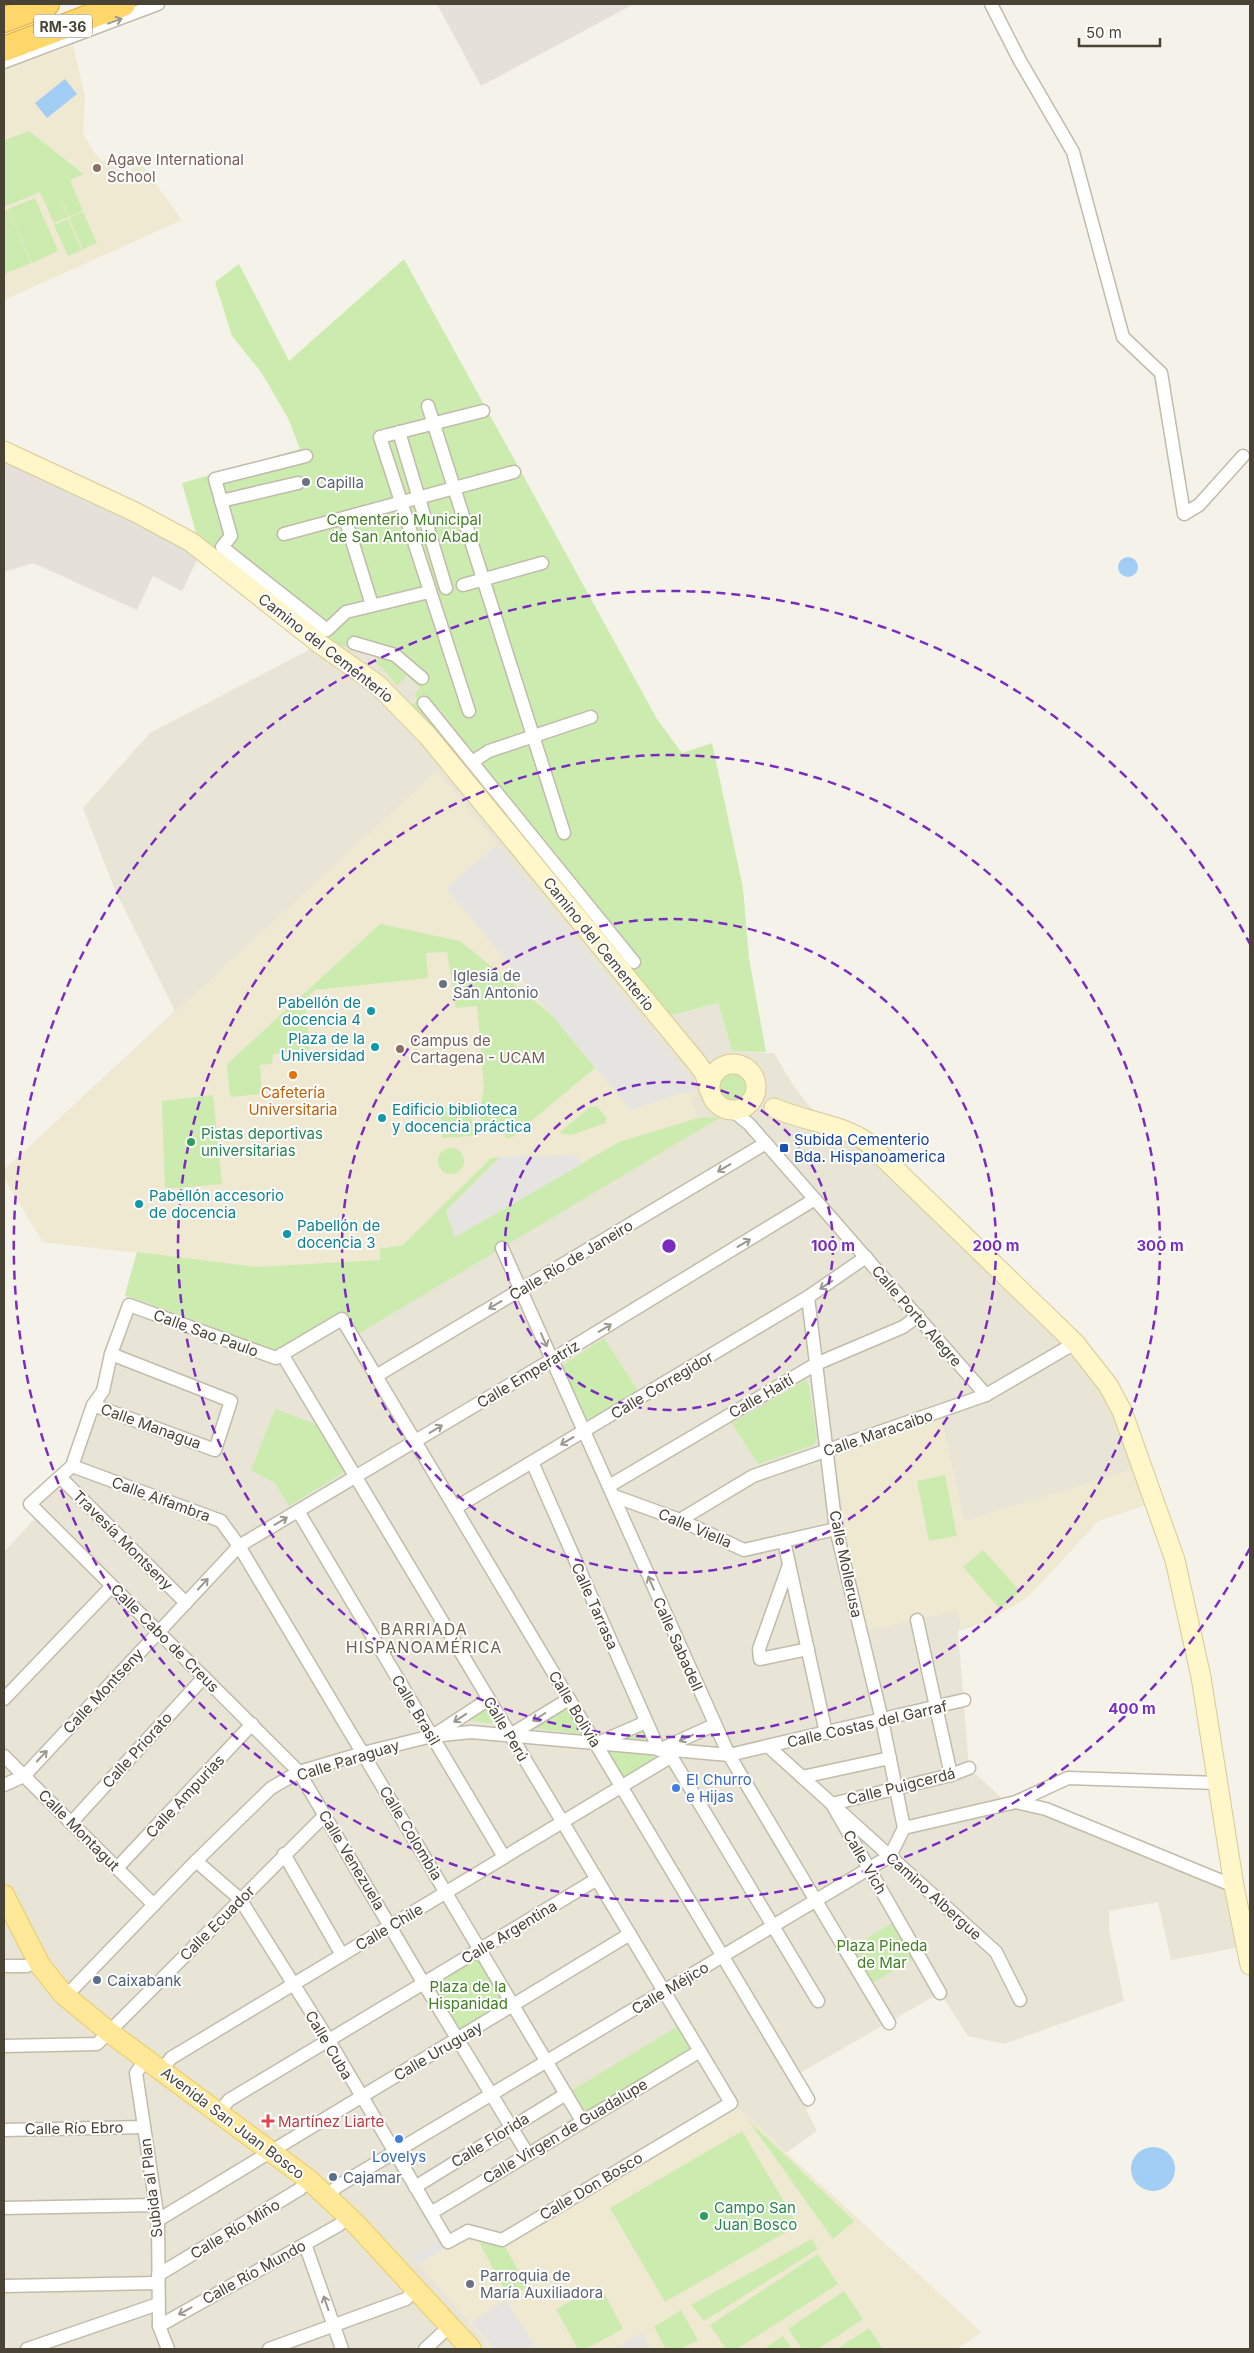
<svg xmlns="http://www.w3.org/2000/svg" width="1254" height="2353" font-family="Inter,sans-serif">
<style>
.residential{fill:#e9e5d6}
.industrial{fill:#e5e1da}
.education{fill:#efe9d2}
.green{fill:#ccebaf}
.parking{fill:#e6e4e1}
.water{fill:#a2cdf5}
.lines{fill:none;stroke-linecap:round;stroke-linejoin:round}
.street-casing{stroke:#c1bbaa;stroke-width:15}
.secondary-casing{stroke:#d8ca96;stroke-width:21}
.primary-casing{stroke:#ebcb61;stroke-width:22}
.highway-casing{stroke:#e6b031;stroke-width:26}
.street{stroke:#fff;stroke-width:12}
.secondary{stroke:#fff6c9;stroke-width:19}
.primary{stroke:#ffe998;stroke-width:20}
.highway{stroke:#ffd76a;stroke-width:24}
.oneway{stroke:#9b9890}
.ring{fill:none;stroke:#7b2cbf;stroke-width:2.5;stroke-dasharray:9 6}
.education-dot{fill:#8d6e63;stroke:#fff;stroke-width:2}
.worship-dot{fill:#6b7280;stroke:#fff;stroke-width:2}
.culture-dot{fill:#0f9aa8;stroke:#fff;stroke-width:2}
.food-dot{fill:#e8710a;stroke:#fff;stroke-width:2}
.leisure-dot{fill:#2e9e5b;stroke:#fff;stroke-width:2}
.transit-dot{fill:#1a4fb4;stroke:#fff;stroke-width:2}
.shop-dot{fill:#3f7fe0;stroke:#fff;stroke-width:2}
.service-dot{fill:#5c6f8a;stroke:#fff;stroke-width:2}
.health-dot{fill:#e0444e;stroke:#fff;stroke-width:2}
.labels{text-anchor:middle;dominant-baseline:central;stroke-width:4;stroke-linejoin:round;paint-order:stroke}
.shield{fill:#fff;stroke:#807b72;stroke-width:1}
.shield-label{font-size:14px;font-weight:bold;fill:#494336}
.education-label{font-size:15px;fill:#785e54;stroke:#fff;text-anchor:start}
.worship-label{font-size:15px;fill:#5b616d;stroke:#fff;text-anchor:start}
.park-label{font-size:15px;fill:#427f25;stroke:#fff}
.street-label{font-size:15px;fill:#494336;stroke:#fff}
.culture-label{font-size:15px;fill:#0d838f;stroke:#fff;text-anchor:start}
.food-label{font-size:15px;fill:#c56008;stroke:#fff}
.leisure-label{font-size:15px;fill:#27864d;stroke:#fff;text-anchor:start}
.transit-label{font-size:15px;fill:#164399;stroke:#fff;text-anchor:start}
.shop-label{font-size:15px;fill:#366cbe;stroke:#fff;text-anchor:start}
.service-label{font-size:15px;fill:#4e5e75;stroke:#fff;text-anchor:start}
.health-label{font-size:15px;fill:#be3a42;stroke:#fff;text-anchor:start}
.neighbourhood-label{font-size:16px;letter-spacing:1px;fill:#6d624d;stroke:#fff}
.centre{fill:#7b2cbf;stroke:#fff;stroke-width:2.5}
.ring-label{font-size:15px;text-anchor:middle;font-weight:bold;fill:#7b2cbf;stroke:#fff;stroke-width:4;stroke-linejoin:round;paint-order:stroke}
</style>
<rect width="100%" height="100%" fill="#f5f2e9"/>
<polygon class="residential" points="326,641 378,657 376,664 385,671 397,686 406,676 421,688 412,705 668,1016 718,1003 732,1051 774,1053 793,1085 810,1107 837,1127 1091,1361 1154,1502 1098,1521 1028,1597 988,1621 958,1631 969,1768 1007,1803 1016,1802 1234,1886 1246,1946 1171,1960 1158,1902 1109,1911 1109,1929 1124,2001 1004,2044 968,2036 940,1993 798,2074 813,2104 806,2109 817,2131 786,2153 981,2332 957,2349 4,2349 4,1552 39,1514 30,1504 72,1465 128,1305 125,1295 137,1252 43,1242 4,1178 4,1170 175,1011 115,890 83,808 150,733"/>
<g class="industrial">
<polygon points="437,4 634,4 481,86"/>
<polygon points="4,451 202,550 182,591 153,576 137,610 33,563 4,572"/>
</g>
<g class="education">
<polygon points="73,45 85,96 83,133 95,154 101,160 126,173 141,163 182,220 4,300 4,207 84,173 29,131 4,140 4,70"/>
<polygon points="437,771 696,1086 692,1101 698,1118 619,1142 379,1281 43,1242 4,1178 4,1170"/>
<polygon points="942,1419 964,1521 1136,1468 1146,1505 1098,1521 1028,1597 988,1621 962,1628 957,1611 867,1631 846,1533 835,1455"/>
<polygon points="738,2108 981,2332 957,2349 491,2349 412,2255 439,2239 445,2252 468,2238 506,2247"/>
</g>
<g class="green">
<polygon points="29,131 84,174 70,180 83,211 69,217 55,186 68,217 54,223 40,192 4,207 4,140"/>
<polygon points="35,198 58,251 32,263 8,209"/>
<polygon points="8,210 31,263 4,274 4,211"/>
<polygon points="83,212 97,243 83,249 69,218"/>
<polygon points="68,219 82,250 68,256 54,225"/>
<polygon points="404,259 657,719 682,753 712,743 743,888 749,958 766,1052 732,1051 718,1003 668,1016 412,705 416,700 415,694 420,688 407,676 397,686 385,671 376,664 378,657 326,641 197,536 182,483 300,449 288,418 261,372 232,336 215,282 239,264 289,361"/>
<polygon points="380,924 460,941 552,1015 595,1068 511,1138 505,1138 506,1126 487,1125 479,1117 484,1087 477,1006 456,1008 447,952 426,953 428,978 315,990 305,999 310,1051 273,1054 272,1064 260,1065 262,1094 230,1097 227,1064"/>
<circle cx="733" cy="1087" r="23"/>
<polygon points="213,1095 222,1184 165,1189 162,1101"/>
<polygon points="471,1106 473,1136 442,1138 440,1109"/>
<polygon points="596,1106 607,1118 605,1123 572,1135 559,1133 590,1107"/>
<polygon points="721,1117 358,1334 344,1311 276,1350 125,1295 137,1252 257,1267 380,1260 380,1249 403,1245 491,1158 500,1157 446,1211 455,1237 619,1142 698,1118"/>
<circle cx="451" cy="1161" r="13"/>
<polygon points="604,1338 638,1391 583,1426 557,1369"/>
<polygon points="806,1380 809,1386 817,1438 814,1445 758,1464 732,1423"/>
<polygon points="275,1409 318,1425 346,1471 289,1506 275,1483 251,1470"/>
<polygon points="945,1475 957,1536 929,1541 917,1481"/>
<polygon points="983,1550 1020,1591 1000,1609 963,1567"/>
<polygon points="566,1706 581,1734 532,1728"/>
<polygon points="487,1708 496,1724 466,1720 466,1719"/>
<polygon points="641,1729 652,1743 625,1741 624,1737"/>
<polygon points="610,1752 651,1755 653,1757 653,1762 623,1780 608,1757"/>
<polygon points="892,1923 913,1959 871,1984 850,1949"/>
<polygon points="480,1951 513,2006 458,2039 424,1984"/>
<polygon points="683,2023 700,2051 582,2121 566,2094"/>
<polygon points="748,2120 854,2221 833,2239"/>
<polygon points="742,2131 798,2225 665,2302 610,2208"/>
<polygon points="812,2239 818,2249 704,2321 691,2305"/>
<polygon points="479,2242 506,2248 527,2287 509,2298"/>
<polygon points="818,2254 838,2284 737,2349 726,2349 710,2325"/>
<polygon points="600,2285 623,2329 586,2349 578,2349 556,2309"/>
<polygon points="844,2291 863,2319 818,2349 802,2349 788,2329"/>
<polygon points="681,2310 698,2340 681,2349 666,2349 654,2327"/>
<polygon points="869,2328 883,2349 837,2349"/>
<polygon points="783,2336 792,2349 764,2349"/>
</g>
<g class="parking">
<polygon points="497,845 696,1086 694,1093 679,1094 631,1110 446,888"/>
<polygon points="577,1155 582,1164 455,1237 446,1211 500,1157"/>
<polygon points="439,2239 443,2249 419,2264 412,2255"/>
<polygon points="506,2300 537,2349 495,2349 471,2322"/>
<polygon points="642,2333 651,2349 613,2349"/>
</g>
<g class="water">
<polygon points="65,79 77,94 47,118 35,103"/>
<circle cx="1128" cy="567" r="10"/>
<circle cx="1153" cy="2169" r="22"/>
</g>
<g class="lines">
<defs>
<g id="street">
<polyline points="991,4 1019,59 1073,152 1123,337 1161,373 1184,514 1199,505 1243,456"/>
<polyline points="4,62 158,4"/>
<polyline points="428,406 564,833"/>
<polyline points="399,432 446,588"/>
<polyline points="306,456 215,479 231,536 222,547 327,630 346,612 429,592"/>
<polyline points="221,501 298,483"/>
<polyline points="345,518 372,605"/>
<polyline points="284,534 514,472"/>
<polyline points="463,585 542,563"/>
<polyline points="354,643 395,655 422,678"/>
<polyline points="424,703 634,962"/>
<polyline points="469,711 380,437 483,411"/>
<polyline points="472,762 489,751 591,717"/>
<polyline points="733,1111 749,1124 986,1395"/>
<polyline points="502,1248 729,1755 889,2023"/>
<polyline points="808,1297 836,1529 882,1720 904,1828"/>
<polyline points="376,1376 766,1143"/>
<polyline points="93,1405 215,1450 231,1401 111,1354"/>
<polyline points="532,1462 659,1750 714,1725"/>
<polyline points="72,1466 221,1521 239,1546 582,2121"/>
<polyline points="60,1477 186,1603"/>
<polyline points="609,1486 816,1364 903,1327 918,1316"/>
<polyline points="614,1496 680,1520 744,1550 836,1529"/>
<polyline points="455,1508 808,1297 866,1257"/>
<polyline points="298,1511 504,1857"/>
<polyline points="680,1520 753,1476 986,1395 1075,1343"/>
<polyline points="784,1541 826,1733"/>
<polyline points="789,1565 759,1649 760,1659 808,1649"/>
<polyline points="917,1620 951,1775"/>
<polyline points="4,1699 112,1586"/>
<polyline points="434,1735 489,1699"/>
<polyline points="510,1735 569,1699"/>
<polyline points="598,1743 646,1722"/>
<polyline points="769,1747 832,1804 940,1993"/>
<polyline points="668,1751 818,2001"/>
<polyline points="4,1756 154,1905"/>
<polyline points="802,1777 890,1758"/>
<polyline points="4,1785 24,1776 239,1546 553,1359 815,1199"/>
<polyline points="1016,1802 1046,1809 1234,1886"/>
<polyline points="832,1804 951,1775 969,1768"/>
<polyline points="841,1812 996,1952 1020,2000"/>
<polyline points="71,1823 204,1677"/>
<polyline points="284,1854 342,1955"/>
<polyline points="196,1861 240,1899 328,2039 448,2242 468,2231 502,2240 731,2103 282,1354"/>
<polyline points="117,1868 252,1724"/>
<polyline points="4,1966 27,1966 38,1960"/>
<polyline points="66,1996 196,1861 271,1788 299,1772 363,1753 432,1736 471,1732 729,1755 964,1700"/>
<polyline points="4,2046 97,2044 325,1815"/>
<polyline points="146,2059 136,2073 158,2220 159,2326 168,2349"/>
<polyline points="162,2070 171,2058 672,1756"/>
<polyline points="219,2112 229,2100 597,1879"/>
<polyline points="4,2130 144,2127"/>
<polyline points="527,2153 424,1984 299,1772 30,1504 72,1466 93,1405 103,1391 111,1354 129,1305 276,1358 342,1319 808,2099"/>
<polyline points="415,2187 566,2094"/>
<polyline points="327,2196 338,2186 890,1856 904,1828 1016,1802 1068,1778 1217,1783"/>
<polyline points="4,2208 155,2205"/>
<polyline points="431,2213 700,2051"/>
<polyline points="158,2220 630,1934"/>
<polyline points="305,2244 342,2349"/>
<polyline points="158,2275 300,2189 308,2179"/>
<polyline points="4,2286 158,2283"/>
<polyline points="159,2326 339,2225 348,2216"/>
<polyline points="27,2349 158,2304"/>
<polyline points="269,2349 406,2299 416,2289"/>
<polyline points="425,2349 450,2326"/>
</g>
<g id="secondary">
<polyline points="4,451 135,512 191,542 320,644 378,685 427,735 697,1063 705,1074 709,1089"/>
<circle cx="733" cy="1087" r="23"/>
<path d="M774,1108C805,1122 839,1123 867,1142L1075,1343L1108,1385L1122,1411L1175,1560L1201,1677L1234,1886L1250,1965"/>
</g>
<polyline id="primary" points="4,1895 40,1965 63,1994 109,2032 308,2179 354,2222 471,2349"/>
<g id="highway">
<polyline points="4,20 47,4"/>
<polyline points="4,49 123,4"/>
</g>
</defs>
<use href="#street" class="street-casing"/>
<use href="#secondary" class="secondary-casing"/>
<use href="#primary" class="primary-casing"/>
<use href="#highway" class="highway-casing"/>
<use href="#street" class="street"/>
<use href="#secondary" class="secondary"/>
<use href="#primary" class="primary"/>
<use href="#highway" class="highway"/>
</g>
<defs><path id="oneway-shaft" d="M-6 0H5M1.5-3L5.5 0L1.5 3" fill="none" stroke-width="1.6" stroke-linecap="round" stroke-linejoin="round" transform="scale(1.25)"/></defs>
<g class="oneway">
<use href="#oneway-shaft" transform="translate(115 21) rotate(-20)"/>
<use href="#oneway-shaft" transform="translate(724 1168) rotate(149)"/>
<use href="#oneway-shaft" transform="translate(744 1243) rotate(-31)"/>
<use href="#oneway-shaft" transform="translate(826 1285) rotate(147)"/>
<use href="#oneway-shaft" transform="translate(495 1305) rotate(149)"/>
<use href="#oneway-shaft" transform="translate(605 1328) rotate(-31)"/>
<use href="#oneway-shaft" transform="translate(544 1340) rotate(66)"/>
<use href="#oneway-shaft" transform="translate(436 1429) rotate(-31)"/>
<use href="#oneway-shaft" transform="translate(567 1441) rotate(149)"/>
<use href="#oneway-shaft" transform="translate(281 1521) rotate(-31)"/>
<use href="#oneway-shaft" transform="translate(651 1583) rotate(-114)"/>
<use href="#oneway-shaft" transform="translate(203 1584) rotate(-47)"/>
<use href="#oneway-shaft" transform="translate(539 1717) rotate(148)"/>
<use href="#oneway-shaft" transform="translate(460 1718) rotate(147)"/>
<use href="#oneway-shaft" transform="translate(686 1738) rotate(155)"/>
<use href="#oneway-shaft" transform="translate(42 1756) rotate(-47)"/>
<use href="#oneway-shaft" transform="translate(326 2303) rotate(-109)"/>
<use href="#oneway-shaft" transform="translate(185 2311) rotate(151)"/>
</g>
<g class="ring">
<circle cx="669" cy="1246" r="164"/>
<circle cx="669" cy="1246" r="327"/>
<circle cx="669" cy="1246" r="491"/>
<path d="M1250 1548A655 655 0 1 1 1250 944"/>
</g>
<g class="education-dot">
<circle cx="97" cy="168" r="5"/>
<circle cx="400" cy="1049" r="5"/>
</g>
<g class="worship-dot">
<circle cx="306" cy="482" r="5"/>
<circle cx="443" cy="984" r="5"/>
<circle cx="470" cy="2284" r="5"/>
</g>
<g class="culture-dot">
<circle cx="371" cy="1011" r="5"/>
<circle cx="375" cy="1047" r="5"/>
<circle cx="382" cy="1118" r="5"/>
<circle cx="139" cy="1204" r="5"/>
<circle cx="287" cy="1234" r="5"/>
</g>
<circle class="food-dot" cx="293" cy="1075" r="5"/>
<g class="leisure-dot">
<circle cx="191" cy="1142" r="5"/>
<circle cx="704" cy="2216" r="5"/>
</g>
<rect class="transit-dot" x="779" y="1143" width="10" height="10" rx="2.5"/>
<g class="shop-dot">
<circle cx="676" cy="1788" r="5"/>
<circle cx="399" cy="2139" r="5"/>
</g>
<g class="service-dot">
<circle cx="97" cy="1980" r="5"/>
<circle cx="333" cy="2177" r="5"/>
</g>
<path class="health-dot" d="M265.5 2113.5h5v5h5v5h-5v5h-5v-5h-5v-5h5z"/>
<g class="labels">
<rect class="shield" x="34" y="14.5" width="58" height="23" rx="4"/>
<g class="shield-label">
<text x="63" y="26">RM-36</text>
</g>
<g class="education-label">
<text x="107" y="159">Agave International<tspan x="107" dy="17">School</tspan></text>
<text x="410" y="1040">Campus de<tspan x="410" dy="17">Cartagena - UCAM</tspan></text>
</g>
<g class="worship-label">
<text x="316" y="482">Capilla</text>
<text x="453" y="975">Iglesia de<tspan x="453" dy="17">San Antonio</tspan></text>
<text x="480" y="2275">Parroquia de<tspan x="480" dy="17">María Auxiliadora</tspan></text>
</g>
<g class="park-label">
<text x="404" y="519">Cementerio Municipal<tspan x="404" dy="17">de San Antonio Abad</tspan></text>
<text x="882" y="1945">Plaza Pineda<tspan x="882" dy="17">de Mar</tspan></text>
<text x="468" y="1986">Plaza de la<tspan x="468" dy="17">Hispanidad</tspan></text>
</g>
<g class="street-label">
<text transform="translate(326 648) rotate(38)">Camino del Cementerio</text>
<text transform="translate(599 944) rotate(51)">Camino del Cementerio</text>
<text transform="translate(571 1260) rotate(-31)">Calle Río de Janeiro</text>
<text transform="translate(917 1316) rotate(49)">Calle Porto Alegre</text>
<text transform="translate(206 1333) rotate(20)">Calle Sao Paulo</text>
<text transform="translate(528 1374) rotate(-31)">Calle Emperatriz</text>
<text transform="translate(662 1385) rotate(-31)">Calle Corregidor</text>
<text transform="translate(761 1396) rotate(-30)">Calle Haití</text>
<text transform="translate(151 1426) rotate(20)">Calle Managua</text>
<text transform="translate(878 1433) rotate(-19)">Calle Maracaibo</text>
<text transform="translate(161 1499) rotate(20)">Calle Alfambra</text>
<text transform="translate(695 1528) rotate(23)">Calle Viella</text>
<text transform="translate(123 1540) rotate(45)">Travesía Montseny</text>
<text transform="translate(846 1564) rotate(78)">Calle Mollerusa</text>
<text transform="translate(595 1606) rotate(66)">Calle Tarrasa</text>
<text transform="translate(165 1638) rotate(45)">Calle Cabo de Creus</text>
<text transform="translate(678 1644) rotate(66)">Calle Sabadell</text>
<text transform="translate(103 1691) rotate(-47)">Calle Montseny</text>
<text transform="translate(575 1709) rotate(59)">Calle Bolivia</text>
<text transform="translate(416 1710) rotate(59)">Calle Brasil</text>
<text transform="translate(867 1724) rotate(-13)">Calle Costas del Garraf</text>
<text transform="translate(506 1729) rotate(59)">Calle Perú</text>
<text transform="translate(137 1750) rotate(-48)">Calle Priorato</text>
<text transform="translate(348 1760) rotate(-17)">Calle Paraguay</text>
<text transform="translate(901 1786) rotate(-14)">Calle Puigcerdá</text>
<text transform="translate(185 1796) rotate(-47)">Calle Ampurias</text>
<text transform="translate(79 1830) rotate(45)">Calle Montagut</text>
<text transform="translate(411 1833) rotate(59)">Calle Colombia</text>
<text transform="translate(352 1860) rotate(59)">Calle Venezuela</text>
<text transform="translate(865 1862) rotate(60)">Calle Vich</text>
<text transform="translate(934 1896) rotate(42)">Camino Albergue</text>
<text transform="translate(217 1923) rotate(-45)">Calle Ecuador</text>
<text transform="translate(389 1927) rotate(-31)">Calle Chile</text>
<text transform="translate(509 1932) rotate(-31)">Calle Argentina</text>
<text transform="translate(670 1988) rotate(-31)">Calle Méjico</text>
<text transform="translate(329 2045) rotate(59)">Calle Cuba</text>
<text transform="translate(438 2051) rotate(-31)">Calle Uruguay</text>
<text transform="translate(233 2123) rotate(37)">Avenida San Juan Bosco</text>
<text transform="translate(74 2128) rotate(-1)">Calle Río Ebro</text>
<text transform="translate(565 2131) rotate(-31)">Calle Virgen de Guadalupe</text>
<text transform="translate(490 2140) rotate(-32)">Calle Florida</text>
<text transform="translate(591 2186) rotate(-31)">Calle Don Bosco</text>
<text transform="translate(151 2188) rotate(-97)">Subida al Plan</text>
<text transform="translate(235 2229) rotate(-31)">Calle Río Miño</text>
<text transform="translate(254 2272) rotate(-29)">Calle Río Mundo</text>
</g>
<g class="culture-label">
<text x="361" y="1002" text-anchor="end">Pabellón de<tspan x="361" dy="17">docencia 4</tspan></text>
<text x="365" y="1038" text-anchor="end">Plaza de la<tspan x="365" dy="17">Universidad</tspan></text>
<text x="392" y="1109">Edificio biblioteca<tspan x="392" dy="17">y docencia práctica</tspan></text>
<text x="149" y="1195">Pabellón accesorio<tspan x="149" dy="17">de docencia</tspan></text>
<text x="297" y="1225">Pabellón de<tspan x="297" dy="17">docencia 3</tspan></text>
</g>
<g class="food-label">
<text x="293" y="1092">Cafetería<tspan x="293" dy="17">Universitaria</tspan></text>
</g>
<g class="leisure-label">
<text x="201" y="1133">Pistas deportivas<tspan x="201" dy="17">universitarias</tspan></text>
<text x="714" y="2207">Campo San<tspan x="714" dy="17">Juan Bosco</tspan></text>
</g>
<g class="transit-label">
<text x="794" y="1139">Subida Cementerio<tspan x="794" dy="17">Bda. Hispanoamerica</tspan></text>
</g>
<g class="shop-label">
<text x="686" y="1779">El Churro<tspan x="686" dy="17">e Hijas</tspan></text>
<text x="399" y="2156" text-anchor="middle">Lovelys</text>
</g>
<g class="service-label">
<text x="107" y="1980">Caixabank</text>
<text x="343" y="2177">Cajamar</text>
</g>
<g class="health-label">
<text x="278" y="2121">Martínez Liarte</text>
</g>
<g class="neighbourhood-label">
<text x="424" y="1629">BARRIADA<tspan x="424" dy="18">HISPANOAMÉRICA</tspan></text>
</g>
</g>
<circle cx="669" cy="1246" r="8" class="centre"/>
<g class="ring-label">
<text x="833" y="1251">100 m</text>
<text x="996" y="1251">200 m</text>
<text x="1160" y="1251">300 m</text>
<text x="1132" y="1714">400 m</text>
</g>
<rect width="1254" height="2353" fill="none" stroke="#494336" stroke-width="10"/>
<path d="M1079 38v8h81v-8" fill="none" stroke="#494336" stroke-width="2.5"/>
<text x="1086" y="38" font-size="15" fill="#494336" stroke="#ffffff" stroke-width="4" paint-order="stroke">50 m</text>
</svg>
